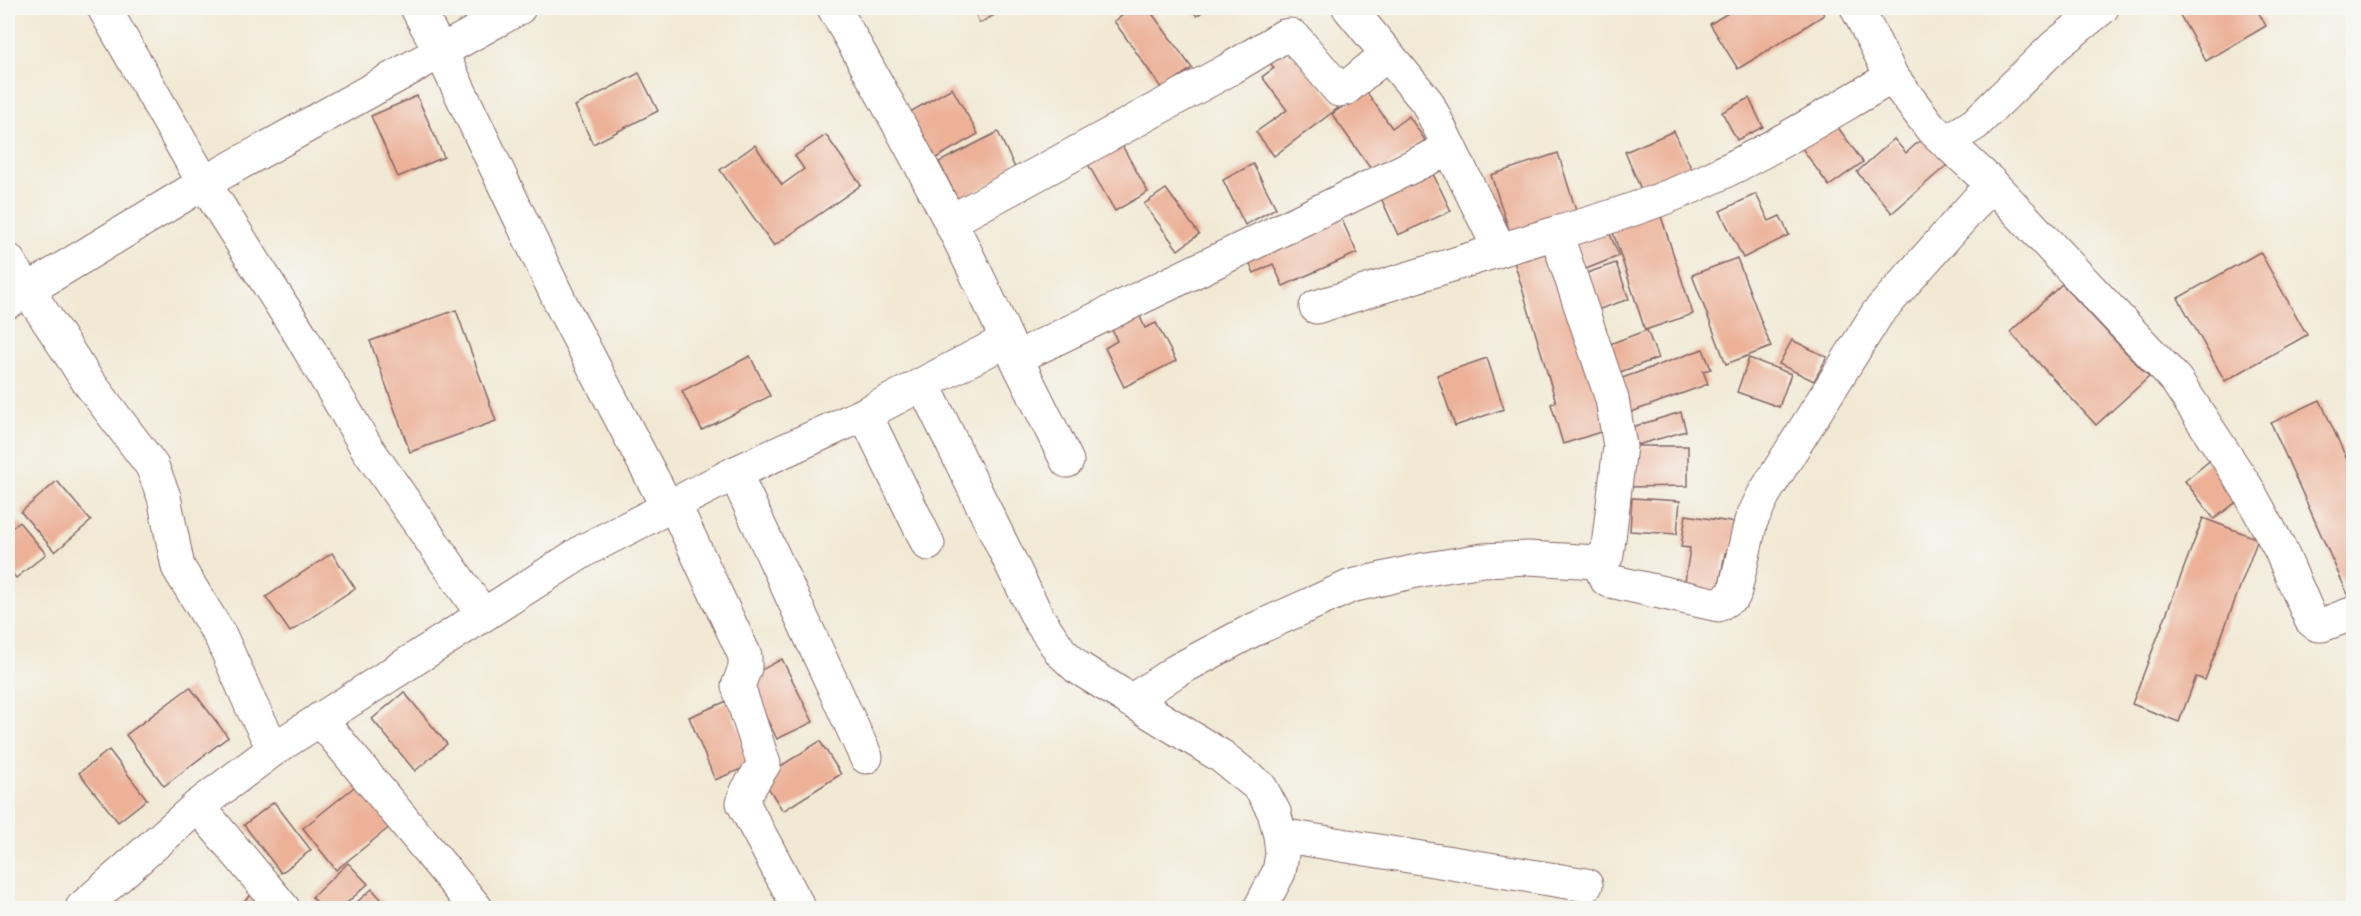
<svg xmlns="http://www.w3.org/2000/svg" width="2361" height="916" font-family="'Comic Neue',sans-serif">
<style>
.building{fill:#ecb197}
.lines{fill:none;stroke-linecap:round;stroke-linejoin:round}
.minor-casing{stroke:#846666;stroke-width:35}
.minor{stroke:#fff;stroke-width:33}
</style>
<rect width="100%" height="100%" fill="#f6f6f2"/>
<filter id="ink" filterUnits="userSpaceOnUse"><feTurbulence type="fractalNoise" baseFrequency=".0167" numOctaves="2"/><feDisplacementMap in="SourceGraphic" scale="12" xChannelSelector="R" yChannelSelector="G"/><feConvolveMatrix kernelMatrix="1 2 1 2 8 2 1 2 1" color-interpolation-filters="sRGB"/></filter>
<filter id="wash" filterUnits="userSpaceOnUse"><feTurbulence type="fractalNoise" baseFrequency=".008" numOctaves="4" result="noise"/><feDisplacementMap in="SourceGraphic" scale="24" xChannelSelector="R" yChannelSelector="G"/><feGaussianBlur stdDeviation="1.35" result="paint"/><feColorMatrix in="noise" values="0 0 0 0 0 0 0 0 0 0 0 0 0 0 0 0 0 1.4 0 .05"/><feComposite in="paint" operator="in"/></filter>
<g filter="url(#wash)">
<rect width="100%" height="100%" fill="#f1e9d4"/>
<g id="blocks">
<g class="building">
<polygon points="972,8 1007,8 980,23"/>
<polygon points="1134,8 1148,8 1192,68 1162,89 1114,21"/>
<polygon points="1190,8 1207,8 1197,16"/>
<polygon points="1736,8 1820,8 1824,15 1738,69 1710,24"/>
<polygon points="2192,8 2256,8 2266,26 2206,61 2180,15"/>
<polygon points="1279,44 1289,57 1295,52 1338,108 1274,156 1256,132 1287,110 1262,77 1274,68 1264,55"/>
<polygon points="639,73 658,111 593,144 575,106"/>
<polygon points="952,88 978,134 929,162 903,116"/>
<polygon points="1366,91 1392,128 1409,116 1425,140 1375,175 1332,114"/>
<polygon points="417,96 444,157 398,177 371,116"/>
<polygon points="1749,98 1763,127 1737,140 1722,112"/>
<polygon points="1832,119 1863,162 1829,186 1798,143"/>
<polygon points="1674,131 1693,172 1643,194 1625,152"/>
<polygon points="998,132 1016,170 958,200 939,162"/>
<polygon points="826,135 861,185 774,246 720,170 755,145 782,185 804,169 795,156"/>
<polygon points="1924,137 1948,164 1892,213 1857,172 1894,139 1906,153"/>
<polygon points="1119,140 1148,192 1115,211 1085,159"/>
<polygon points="1558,153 1577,214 1511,236 1491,175"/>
<polygon points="1253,164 1276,208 1245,225 1223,180"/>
<polygon points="1433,174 1451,211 1398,235 1381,198"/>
<polygon points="1166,189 1199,234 1178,250 1144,204"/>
<polygon points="1756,194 1769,221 1780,216 1789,235 1743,258 1720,211"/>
<polygon points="1658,207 1693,314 1645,330 1610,223"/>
<polygon points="1338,211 1357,253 1283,286 1273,264 1254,273 1245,252"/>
<polygon points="1605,222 1619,256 1573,274 1559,240"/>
<polygon points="1553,245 1613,428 1563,444 1551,404 1556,402 1513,258"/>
<polygon points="2260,252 2307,335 2225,381 2178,298"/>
<polygon points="1737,258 1771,347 1726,364 1692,275"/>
<polygon points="1616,263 1629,299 1597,310 1584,274"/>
<polygon points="2062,284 2149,377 2096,425 2010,332"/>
<polygon points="456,310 496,421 410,452 370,341"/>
<polygon points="1138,312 1145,328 1156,323 1176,361 1124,387 1105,348 1117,341 1110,325"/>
<polygon points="1647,330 1658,358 1612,375 1602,347"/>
<polygon points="1792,340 1827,357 1814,381 1779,364"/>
<polygon points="1703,349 1711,369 1703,371 1708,384 1626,414 1614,381"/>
<polygon points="750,356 770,396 702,430 682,391"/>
<polygon points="1487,358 1504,409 1455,426 1437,375"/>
<polygon points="1749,358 1791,374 1779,407 1737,392"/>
<polygon points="2320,400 2354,475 2354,595 2349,597 2271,423"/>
<polygon points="1681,412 1686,431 1637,445 1632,427"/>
<polygon points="1633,446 1688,446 1688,486 1626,487"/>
<polygon points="2213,458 2243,497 2214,519 2185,481"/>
<polygon points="57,481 91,521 55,552 21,512"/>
<polygon points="1632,498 1680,501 1677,534 1630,531"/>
<polygon points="1686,515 1736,523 1732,555 1725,553 1718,593 1684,588 1690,548 1681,547"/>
<polygon points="2203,518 2258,539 2205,680 2196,677 2179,722 2132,704"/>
<polygon points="19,522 46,554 16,578 8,568 8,531"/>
<polygon points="332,553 355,588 290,632 266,597"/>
<polygon points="782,659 813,722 777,739 746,678"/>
<polygon points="190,687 228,737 164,786 126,735"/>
<polygon points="404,692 447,744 415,771 372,719"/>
<polygon points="727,701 753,764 715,780 689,717"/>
<polygon points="820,741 841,774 783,811 762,778"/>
<polygon points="109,750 147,799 118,822 79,773"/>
<polygon points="358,784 391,826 336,870 303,828"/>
<polygon points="274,802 311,850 281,873 244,825"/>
<polygon points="348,863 368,884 341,908 322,908 312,897"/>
<polygon points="261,887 279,908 235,908"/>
<polygon points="372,889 389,908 350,908"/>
</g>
</g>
</g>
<g filter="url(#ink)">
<use href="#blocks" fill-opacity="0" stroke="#846666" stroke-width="1.5"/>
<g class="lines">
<defs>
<g id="minor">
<polyline points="104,8 204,183 300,334 367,448 483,615"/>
<polyline points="417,8 441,52 563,308 668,508"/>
<polyline points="1349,8 1427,102 1500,250 1556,233"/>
<polyline points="1857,8 1892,77 1931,128 1992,184 2176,380 2247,488 2280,549 2311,620 2318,625 2322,625 2354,613"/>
<polyline points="1946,142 1975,124 2055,46 2102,8"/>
<polyline points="951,221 1228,70 1284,36 1290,35 1295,38 1339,90 1345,89 1386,55"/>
<polyline points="8,260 87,380 152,466 164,497 178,567 221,637 252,707 274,749"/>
<polyline points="8,302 204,183 519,8"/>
<polyline points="1316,307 1500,250"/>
<polyline points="1007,340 1067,461"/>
<polyline points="1016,358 1450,148"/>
<polyline points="923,384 1038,618 1061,652 1077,667 1221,756 1261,788 1274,812 1280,835 1282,854 1279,872 1260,908"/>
<polyline points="865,414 928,544"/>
<polyline points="735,473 866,757"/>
<polyline points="674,504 745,656 745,668 738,686 764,764 747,791 743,803 799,908"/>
<polyline points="1598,562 1606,579 1610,581 1718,605 1734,595 1751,521 1764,494 1877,314 1992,184"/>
<path d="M1131,701L1176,671L1251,631L1351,586L1421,570L1483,560L1528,558L1598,562L1607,555L1620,446L1612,399L1556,233C1606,219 1660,202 1707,180C1771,150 1831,112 1892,77"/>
<polyline points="320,719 476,908"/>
<polyline points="198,806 283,908"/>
<polyline points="1280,835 1586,885"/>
<path d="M82,908L198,806L274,749L585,550L735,473L865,414L1007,340C956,226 896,117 834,8"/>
</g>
</defs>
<use href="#minor" class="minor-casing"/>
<use href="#minor" class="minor"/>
</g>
</g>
<rect width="2361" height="916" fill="none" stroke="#f6f6f2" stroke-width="30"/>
</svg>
